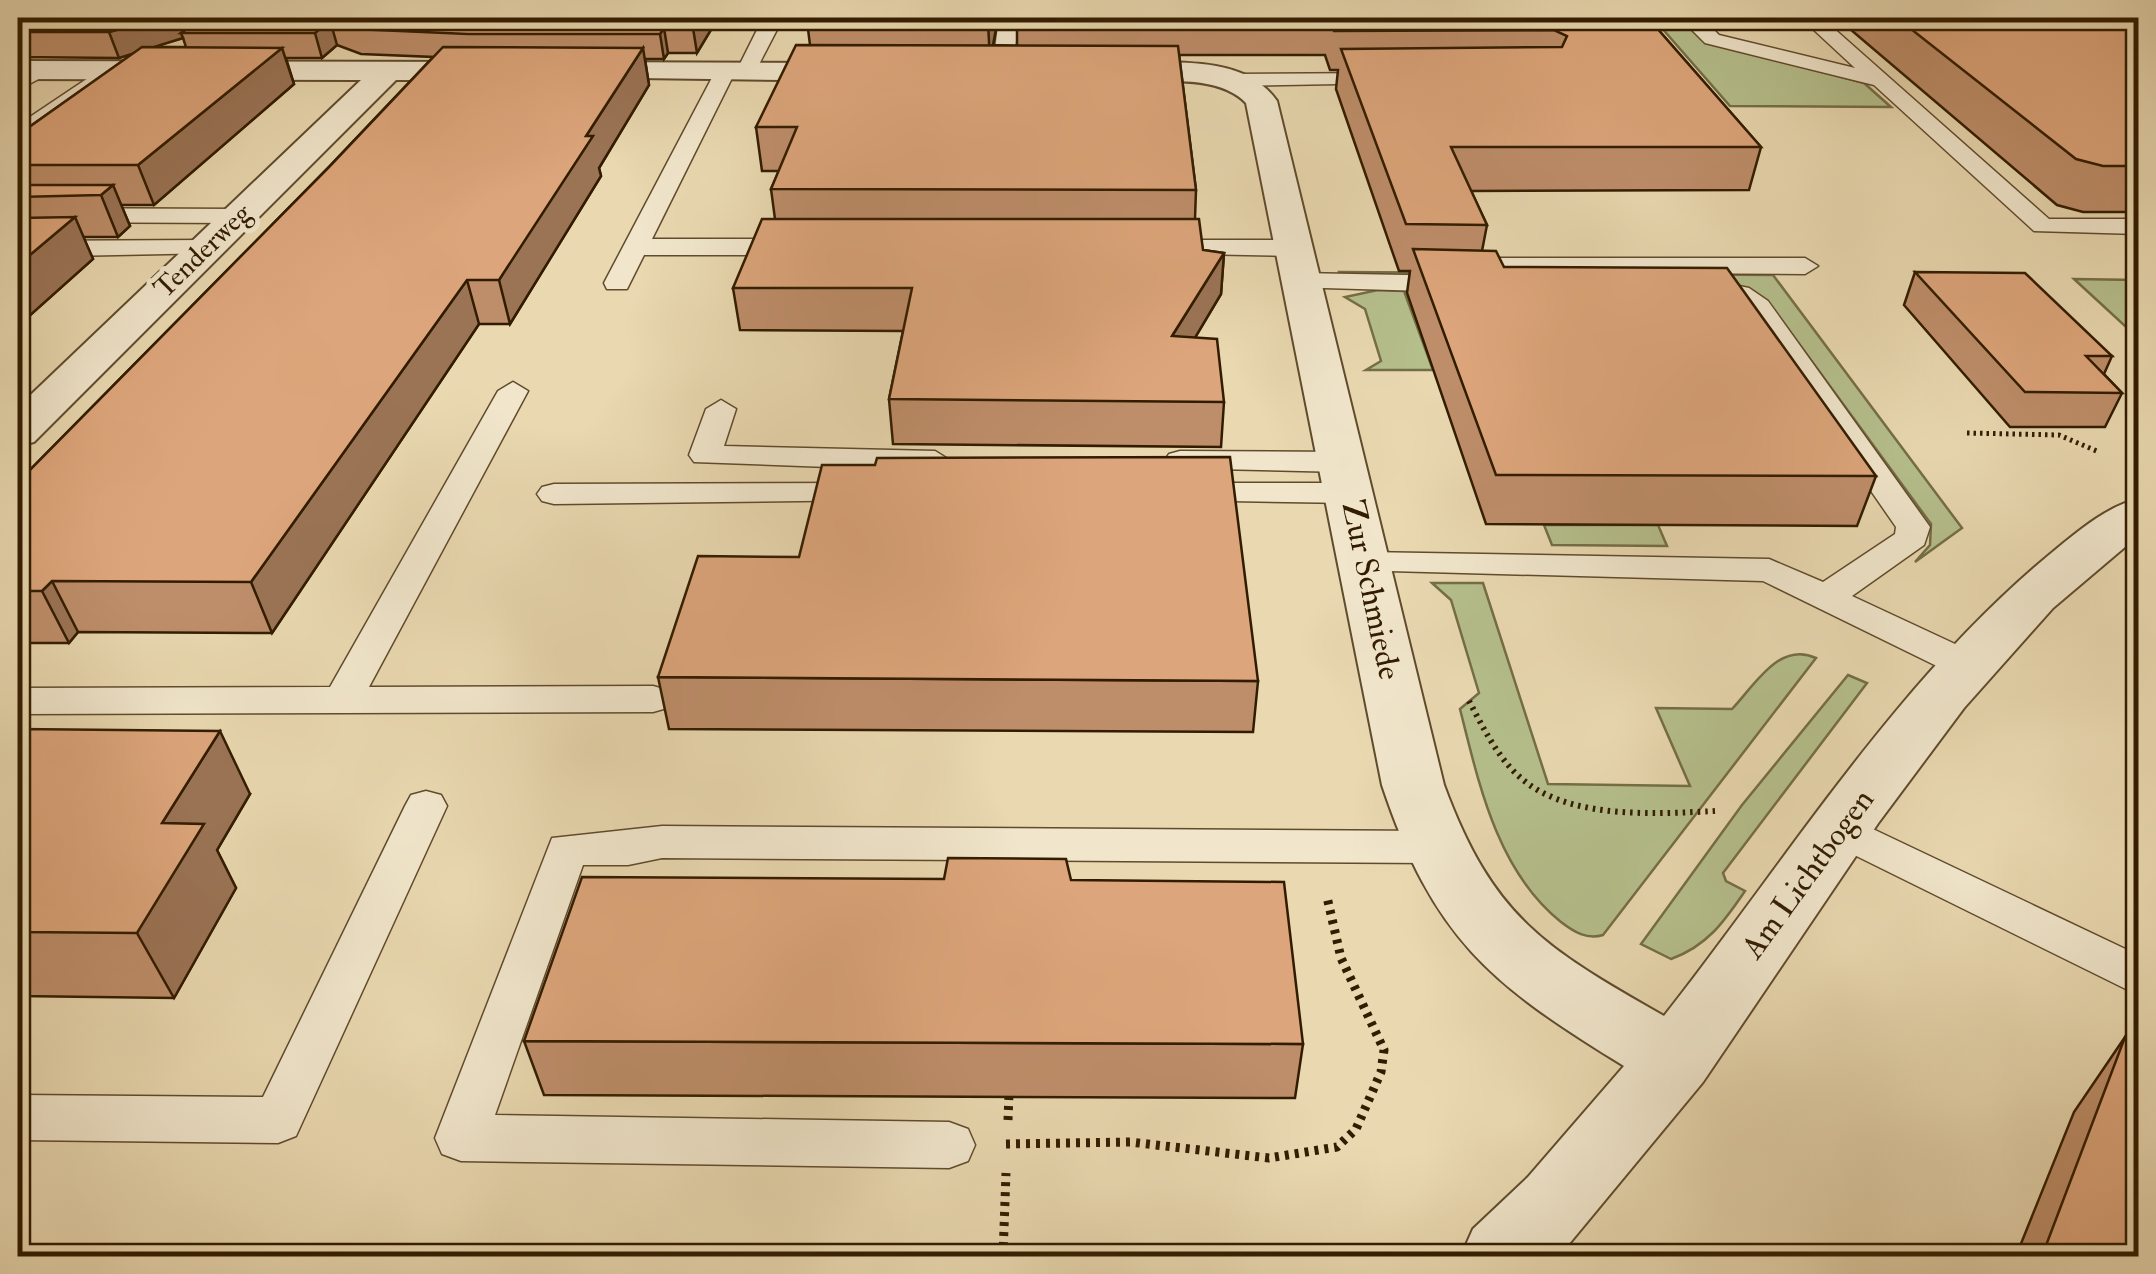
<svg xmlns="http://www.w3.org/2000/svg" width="2156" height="1274" font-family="'IM FELL Double Pica',serif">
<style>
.green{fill:#b5bf8c;stroke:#746e46;stroke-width:2.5}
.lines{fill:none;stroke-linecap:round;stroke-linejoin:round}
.service-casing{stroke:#604b2c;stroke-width:3}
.minor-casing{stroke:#604b2c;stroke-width:4}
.path-far2{stroke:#321c00;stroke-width:5;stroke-dasharray:2.5 4;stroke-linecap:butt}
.path-far1{stroke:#321c00;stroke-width:6;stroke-dasharray:2.5 5;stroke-linecap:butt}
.path{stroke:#321c00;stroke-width:9;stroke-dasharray:4 6;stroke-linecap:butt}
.service{fill:#f1e6cc;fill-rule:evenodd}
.minor{fill:#f1e6cc;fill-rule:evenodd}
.wall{fill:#be8e6a;stroke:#321c00;stroke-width:2.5;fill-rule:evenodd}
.shaded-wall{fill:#9b7456;stroke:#321c00;stroke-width:2.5}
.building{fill:#dda57b;stroke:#321c00;stroke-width:2.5}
.labels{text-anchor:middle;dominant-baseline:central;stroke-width:10;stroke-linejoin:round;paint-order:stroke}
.far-street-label{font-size:28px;fill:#321c00;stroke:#f1e6cc}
.street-label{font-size:32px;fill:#321c00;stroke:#f1e6cc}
</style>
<rect width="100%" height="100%" fill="#e9d8b0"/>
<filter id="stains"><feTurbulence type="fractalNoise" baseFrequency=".002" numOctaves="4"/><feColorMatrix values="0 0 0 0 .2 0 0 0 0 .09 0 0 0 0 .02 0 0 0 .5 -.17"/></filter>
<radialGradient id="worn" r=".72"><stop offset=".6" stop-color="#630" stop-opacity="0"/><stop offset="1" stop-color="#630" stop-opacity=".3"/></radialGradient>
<g class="green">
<polygon points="1653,18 1682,18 1700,38 1864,83 1891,107 1730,106"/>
<polygon points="1339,272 1773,275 1962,528 1915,562 1930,545 1931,524 1772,307 1752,291 1340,277"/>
<polygon points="2074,279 2138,280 2138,338"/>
<polygon points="1378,290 1404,291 1433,370 1366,370 1381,361 1365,309 1345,297"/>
<polygon points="1544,525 1658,525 1667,546 1552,545"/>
<path d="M1432,583H1483L1548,784L1690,786L1656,708L1732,709C1755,685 1779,641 1816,658L1603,935C1587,940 1574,932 1561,922C1497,871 1479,784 1460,709L1479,693L1451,600Z"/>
<path d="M1848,675L1867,683L1723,873L1726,881L1745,891C1724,922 1707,946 1671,959L1641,944L1742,805Z"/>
</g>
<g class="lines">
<defs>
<g id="service">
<polygon points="763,18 783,18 753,76 739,76 736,72"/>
<polygon points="999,18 1019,18 1012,73 1002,79 992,73"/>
<polygon points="1687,18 1707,18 1705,21 1719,35 1855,68 1801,18 1822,18 2049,219 2138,219 2138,234 2034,231 1874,85 1705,43 1687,25"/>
<polygon points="41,64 51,70 48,74 18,90 18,75"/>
<polygon points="109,64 116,66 116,74 18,142 18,125"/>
<polygon points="725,66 735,72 652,239 802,239 815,247 802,255 644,255 627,289 607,289 604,283 715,72"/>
<polygon points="1388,73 1398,79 1395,83 1235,86 1225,80 1235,74"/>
<polygon points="18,208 239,209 251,216 239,223 18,222"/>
<polygon points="207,240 216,243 220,248 216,253 18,257 18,241"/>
<polygon points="1152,240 1291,240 1304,248 1291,256 1143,253 1139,248 1143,243"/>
<polygon points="1452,258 1805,258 1818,266 1805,274 1443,272 1439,266"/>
<polygon points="1299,273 1460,276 1473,284 1460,292 1290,287 1286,281"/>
<polygon points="1705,279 1749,288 1768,301 1930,527 1924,545 1852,596 1983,657 1988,666 1983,675 1969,678 1955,675 1763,581 1353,570 1347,563 1353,556 1365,552 1769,559 1823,582 1895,534 1896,527 1748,313 1730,300 1695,293 1691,287"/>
<polygon points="513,382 528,391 369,687 653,686 667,690 673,699 667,708 653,712 18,714 18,688 330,687 498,391"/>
<polygon points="721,400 736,409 724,446 935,451 951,461 935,471 694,462 689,455 706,409"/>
<polygon points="1180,451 1343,452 1359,462 1343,472 1169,468 1164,461 1169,454"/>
<polygon points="867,483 879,486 884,493 879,500 554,504 542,501 537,494 542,487 554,484"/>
<polygon points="1187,483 1350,483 1362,486 1367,493 1362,500 1350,503 1175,500 1170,493 1175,486"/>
<polygon points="426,791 441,795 447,806 296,1136 278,1143 18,1140 18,1095 263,1097 405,806 411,795"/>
<polygon points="1837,812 2138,955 2138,995 1822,839 1815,828 1822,817"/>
<polygon points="662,826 1433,831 1448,836 1455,847 1448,858 1433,863 662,858 628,865 583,865 495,1115 949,1122 968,1129 975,1145 968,1161 949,1168 461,1161 442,1154 435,1138 552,838"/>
</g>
<g id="minor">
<polygon points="18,61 494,62 509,71 494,80 396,80 34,442 18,446 18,407 361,80 18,79"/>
<polygon points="575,62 859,63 874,72 859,81 564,77 560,71"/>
<path d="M1166,62C1206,63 1252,65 1277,101L1444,785C1493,918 1545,948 1664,1016C1787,860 1895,683 2049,555C2076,533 2105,507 2138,499V536L2053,608L1964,708L1879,822L1703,1082L1559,1256H1461L1473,1229L1528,1177L1624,1066C1490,984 1433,938 1382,785L1246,103C1205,61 1107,97 1090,73L1105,64Z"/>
</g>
</defs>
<use href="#service" class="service-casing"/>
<use href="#minor" class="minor-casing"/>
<polyline class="path-far2" points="1967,433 2059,435 2099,452"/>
<path class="path-far1" d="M1469,701C1484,729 1500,763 1527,783C1575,819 1657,814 1715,811"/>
<g class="path">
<polyline points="1008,1120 1009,1093"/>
<polyline points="1006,1144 1130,1142 1269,1158 1337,1147 1356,1129 1381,1072 1384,1050 1341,958 1327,897"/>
<polyline points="1003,1256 1006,1173"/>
</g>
<use href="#service" class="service"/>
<use href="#minor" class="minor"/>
</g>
<g class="wall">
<path d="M18,18H718L697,53H668L664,59H645L649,85L599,168L601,176L510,324H479L272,633L78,632L69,643H18V482L329,167L433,57L361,54L337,45L322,58H286L294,84L154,205H121L130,226L118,237H83L93,259L18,326V135L134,53L119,58L18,57V62ZM183,38L186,47H153Z"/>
<polygon points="998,18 993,45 1017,46 1017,18 1648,18 1761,147 1749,190 1471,191 1487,225 1482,251 1504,267 1876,476 1857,526 1486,524 1407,293 1410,271 1399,271 1336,89 1338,70 1330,70 1325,55 1179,55 1196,190 1195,219 1203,250 1224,253 1221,294 1195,337 1224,402 1221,447 893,444 889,399 903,331 740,330 733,288 775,219 771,189 779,171 762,171 756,127 810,45 807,21"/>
<polygon points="1837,18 2138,18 2138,212 2083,212 2057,205"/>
<polygon points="1915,272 2112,356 2104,374 2122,393 2105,427 2010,427 1904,305"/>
<polygon points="658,677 1258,681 1253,732 669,729"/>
<polygon points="18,729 250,794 217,850 236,888 174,998 18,996"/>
<polygon points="2125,1037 2138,1256 2016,1256 2074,1112"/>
<polygon points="524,1041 1303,1044 1295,1098 544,1095"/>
</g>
<g class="shaded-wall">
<polygon points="160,18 239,18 181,33 183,38 119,58 109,32"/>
<polygon points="700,18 718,18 697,53 693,28"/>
<polygon points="989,18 998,18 990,61 988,22"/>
<polygon points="330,20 337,45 322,58 315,33"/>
<polygon points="664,28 668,53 664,59 660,34"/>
<polygon points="282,48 294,84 154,205 138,165"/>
<polygon points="643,48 649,85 599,168 601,176 510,324 499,280 586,136"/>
<polygon points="113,185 130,226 118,237 101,195"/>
<polygon points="75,217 93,259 18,326 18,265"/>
<polygon points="1224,253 1221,294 1170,380 1172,336"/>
<polygon points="467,280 479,324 272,633 251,582"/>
<polygon points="52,581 78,632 69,643 42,591"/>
<polygon points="220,731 250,794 217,850 236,888 174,998 137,933 162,823"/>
</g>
<g class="building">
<polygon points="18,18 160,18 109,32 18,32"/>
<polygon points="203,18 700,18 693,28 664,28 660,34 468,34 354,29 330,20 315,33 181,33"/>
<polygon points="809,18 989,18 988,22 807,21"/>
<polygon points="1017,18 1174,18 1174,23 1016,22"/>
<polygon points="1329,18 1648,18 1761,147 1451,147 1487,225 1406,224 1341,49 1562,47 1567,36 1554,30 1334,31"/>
<polygon points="1897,18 2138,18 2138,166 2103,166 2076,159"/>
<polygon points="796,45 1178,46 1196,190 771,189 797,127 756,127"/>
<polygon points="142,47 282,48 138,165 18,165 18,135"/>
<polygon points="443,47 643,48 586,136 593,136 499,280 467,280 251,582 52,581 42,591 18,591 18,482 329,167"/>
<polygon points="18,185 113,185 101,195 18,197"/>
<polygon points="75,217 18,265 18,218"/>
<polygon points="762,219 1199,219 1203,250 1224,253 1172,336 1217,339 1224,402 889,399 912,288 733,288"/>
<polygon points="1413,249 1496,251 1504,267 1727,268 1876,476 1496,475"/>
<polygon points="1915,272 2025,273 2112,356 2086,356 2122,393 2025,392"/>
<polygon points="1230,457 1258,681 658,677 698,556 799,557 822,465 875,465 877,458"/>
<polygon points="18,729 220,731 162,823 204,824 137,933 18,932"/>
<polygon points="948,858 1066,859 1071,880 1284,882 1303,1044 524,1041 582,877 944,879"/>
<polygon points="2125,1037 2138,1044 2138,1256 2042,1256"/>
</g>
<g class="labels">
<g class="far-street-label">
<text transform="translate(203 251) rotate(-44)">Tenderweg</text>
</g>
<g class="street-label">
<text transform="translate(1371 590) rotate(78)">Zur Schmiede</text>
<text transform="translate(1808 874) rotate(-54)">Am Lichtbogen</text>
</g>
</g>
<rect width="2156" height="1274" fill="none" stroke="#e9d8b0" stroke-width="60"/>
<rect x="20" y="20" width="2116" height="1234" fill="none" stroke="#321c00" stroke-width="5"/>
<rect x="30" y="30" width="2096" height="1214" fill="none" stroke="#321c00" stroke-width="2.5"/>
<rect width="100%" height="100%" filter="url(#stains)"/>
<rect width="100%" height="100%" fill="url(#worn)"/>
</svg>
